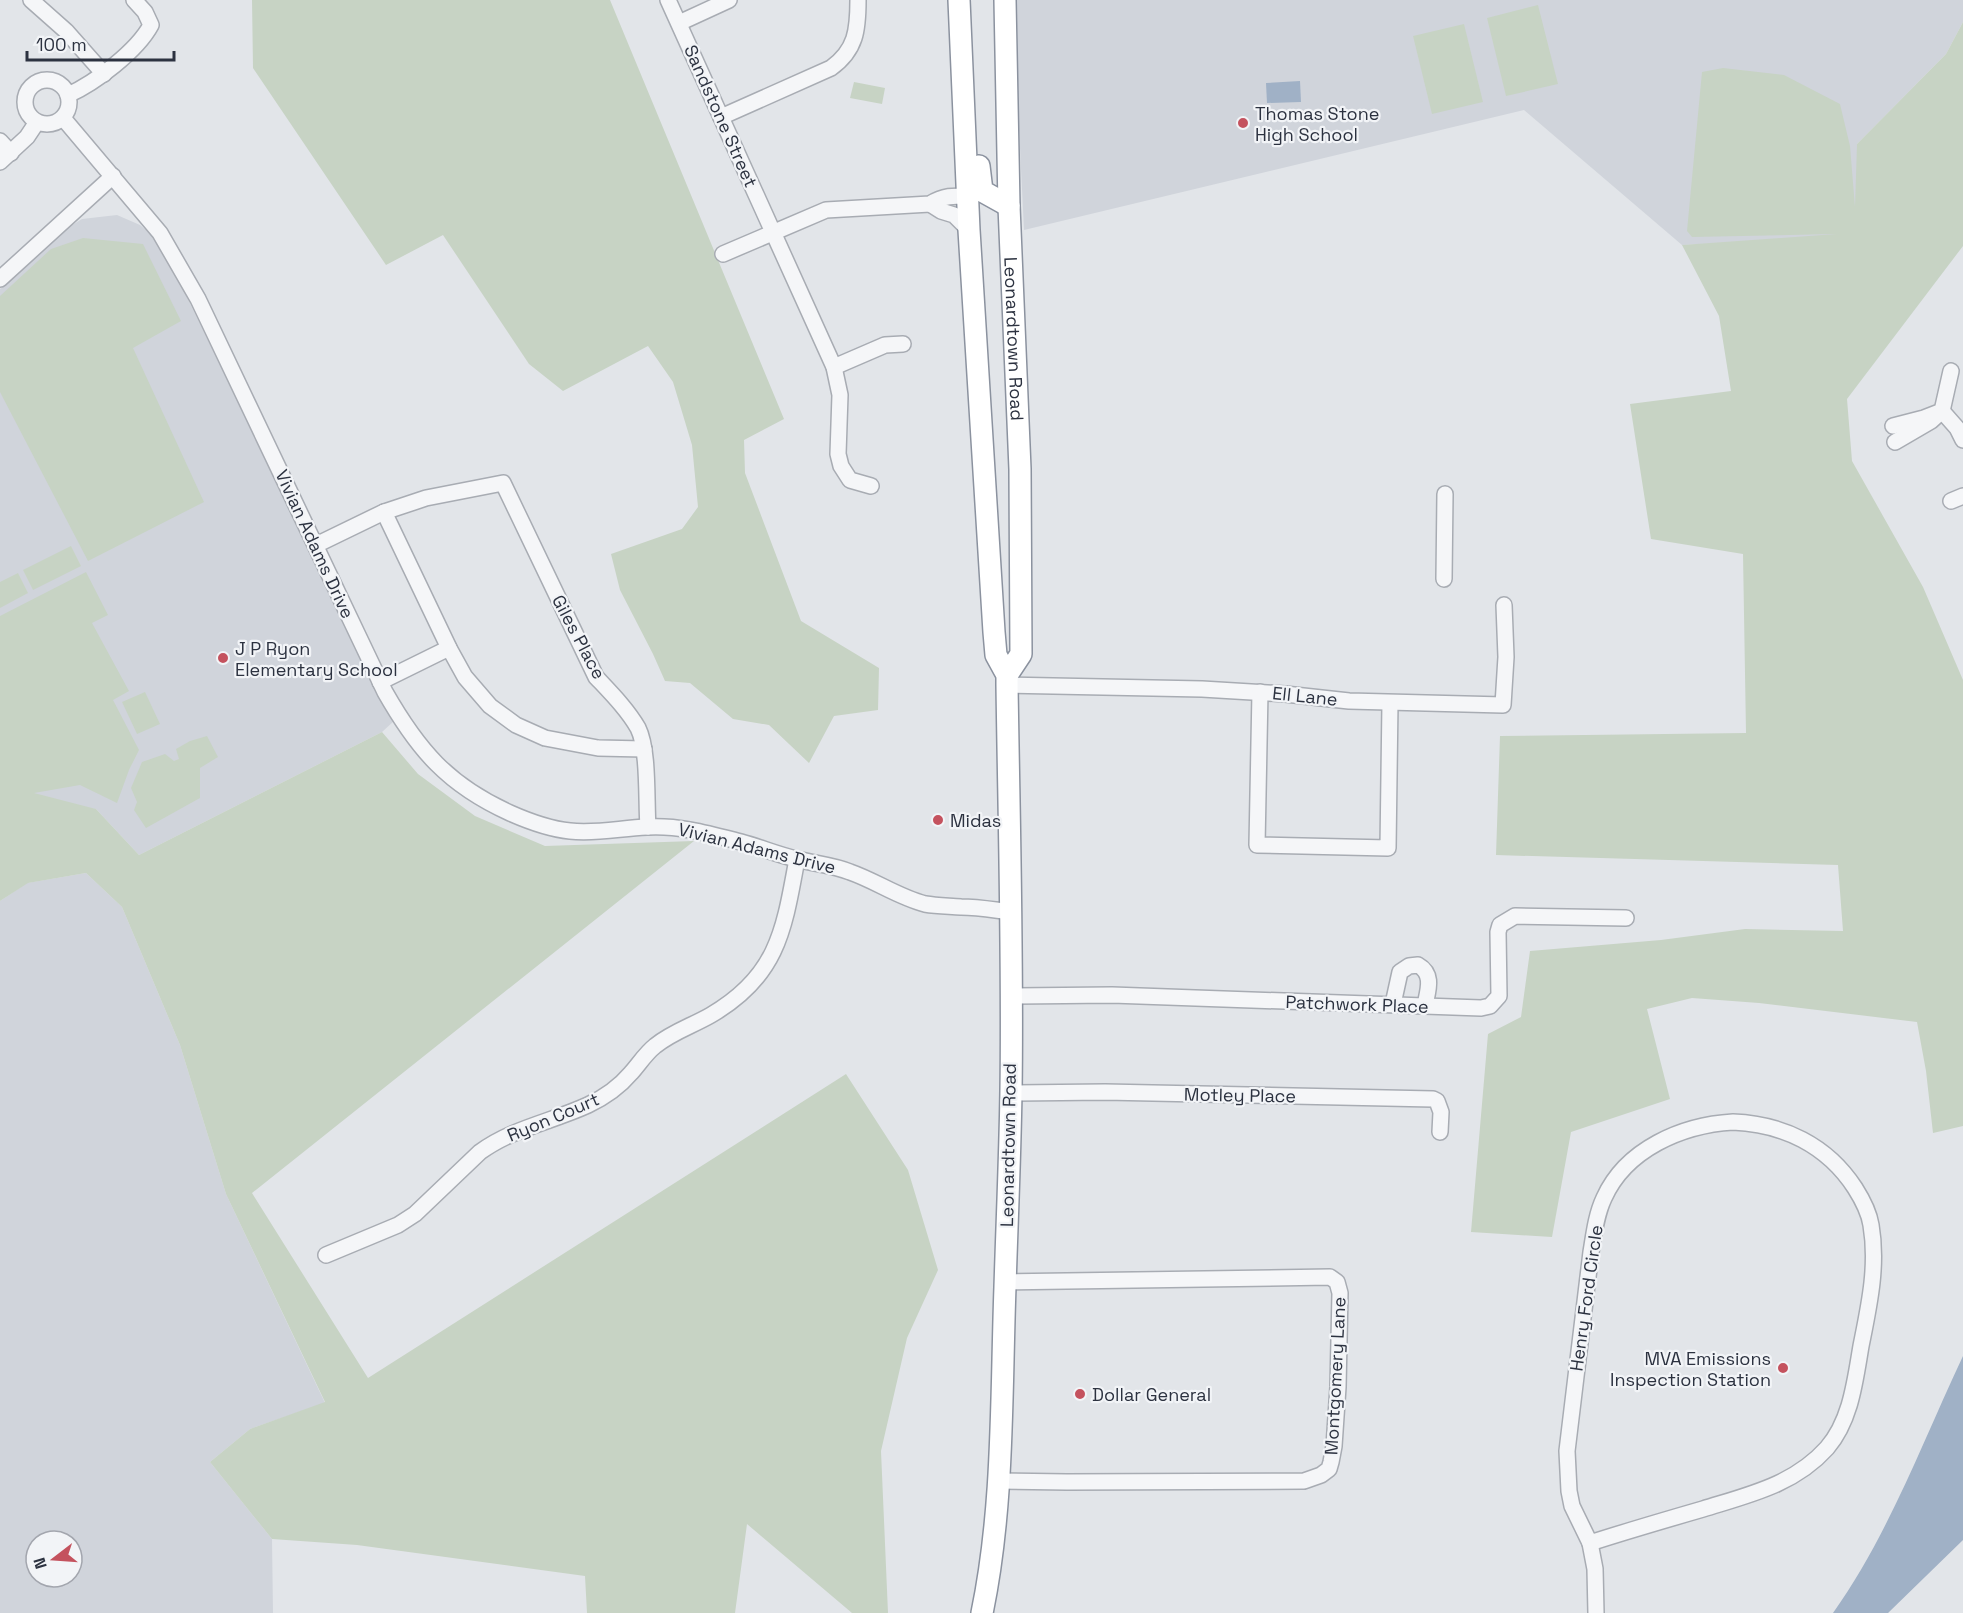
<svg xmlns="http://www.w3.org/2000/svg" width="1963" height="1613" font-family="'Space Grotesk',sans-serif">
<style>
.built{fill:#d0d4db;fill-rule:evenodd}
.green{fill:#c7d3c4}
.water{fill:#a0b1c6}
.lines{fill:none;stroke-linecap:round;stroke-linejoin:round}
.minor-casing{stroke:#a8acb3;stroke-width:18}
.highway-casing{stroke:#8b929f;stroke-width:24}
.minor{stroke:#f5f6f8;stroke-width:15}
.highway{stroke:#fff;stroke-width:21}
.poi-dot{fill:#c4525e;stroke:#f2f4f7;stroke-width:2}
.labels{text-anchor:middle;dominant-baseline:central;stroke-width:4.5;stroke-linejoin:round;paint-order:stroke}
.poi-label{font-size:18px;fill:#2c3240;stroke:#f2f4f7;text-anchor:start}
.street-label{font-size:18px;fill:#2c3240;stroke:#f2f4f7}
</style>
<rect width="100%" height="100%" fill="#e2e5e9"/>
<g class="built">
<polygon points="1017,0 1963,0 1963,22 1946,54 1857,144 1861,238 1682,245 1524,110 1024,230 1018,107"/>
<polygon points="117,215 140,225 160,242 394,721 382,732 139,855 96,809 0,805 0,289 56,235 82,219"/>
<path d="M86,873L122,907L180,1045L226,1194L325,1403L250,1429L210,1462L272,1539L273,1613H0V901L27,883ZM36,1541H72V1577H36Z"/>
</g>
<g class="green">
<polygon points="252,0 610,0 784,419 744,440 745,473 801,621 879,668 878,710 834,716 809,763 769,725 733,719 690,683 665,681 653,654 620,590 611,554 682,529 698,507 692,445 673,382 648,346 563,391 529,364 443,235 386,265 253,68"/>
<polygon points="1538,5 1558,84 1506,96 1487,18"/>
<polygon points="1963,22 1963,246 1847,399 1852,461 1923,587 1963,680 1963,1126 1933,1133 1926,1071 1917,1022 1759,1003 1692,998 1647,1009 1670,1099 1571,1132 1552,1237 1471,1232 1488,1034 1521,1017 1530,951 1661,940 1745,929 1843,931 1838,865 1496,855 1500,736 1746,733 1743,554 1651,539 1630,404 1731,391 1719,316 1682,245 1836,234 1692,237 1687,231 1702,72 1723,68 1784,75 1840,104 1850,146 1855,207 1857,144 1946,54"/>
<polygon points="1464,24 1483,102 1432,114 1413,36"/>
<polygon points="854,82 885,88 882,104 850,98"/>
<polygon points="83,238 143,244 181,321 133,348 204,502 88,561 0,392 0,296 51,249"/>
<polygon points="71,546 81,566 33,590 23,570"/>
<polygon points="86,572 108,615 92,623 129,691 113,700 139,750 129,770 117,803 80,785 34,793 96,809 139,855 382,732 418,774 475,816 545,846 694,841 252,1193 368,1378 846,1074 908,1170 938,1270 907,1338 881,1451 888,1613 852,1613 747,1524 735,1613 587,1613 585,1576 357,1545 272,1539 210,1462 250,1429 325,1402 226,1194 180,1045 122,907 86,873 28,883 0,901 0,616"/>
<polygon points="18,573 28,593 0,608 0,582"/>
<polygon points="145,692 160,724 137,734 122,702"/>
<polygon points="207,736 218,757 200,768 200,798 146,828 134,810 137,802 131,788 142,762 165,754 174,761 179,759 176,749 190,741"/>
</g>
<g class="water">
<polygon points="1300,81 1301,102 1267,103 1266,83"/>
<path d="M1963,1356V1540L1888,1613H1833C1889,1534 1922,1443 1963,1356Z"/>
</g>
<g class="lines">
<defs>
<g id="minor">
<polyline points="31,0 66,31 104,74"/>
<polyline points="668,0 834,367 840,395 838,454 841,466 850,480 871,486"/>
<polyline points="679,23 729,0"/>
<circle cx="47" cy="102" r="22"/>
<path d="M68,95C95,83 137,51 151,25L145,12L134,0"/>
<path d="M721,117L831,68C856,50 858,30 858,0"/>
<path d="M63,118L160,233L198,299L385,692C418,750 448,785 510,813C528,821 550,829 570,831C596,834 621,828 647,827C679,825 710,834 741,842C760,847 778,855 797,859C815,864 833,865 850,872C876,881 898,897 925,904C937,906 949,906 961,907C978,907 994,910 1011,912"/>
<polyline points="0,141 11,153"/>
<polyline points="0,162 27,137 37,122"/>
<polyline points="930,204 941,211 954,215 969,230"/>
<path d="M723,254L826,210L930,204C943,196 954,195 968,197"/>
<polyline points="0,279 113,176"/>
<polyline points="834,367 885,345 903,344"/>
<polyline points="1893,426 1924,418 1942,411 1951,371"/>
<polyline points="1895,442 1931,421 1942,411 1957,428 1963,440"/>
<polyline points="1951,501 1963,496"/>
<polyline points="384,512 449,648 465,677 490,706 516,725 545,738 598,748 644,749"/>
<path d="M316,545L384,512L426,498L503,483L596,677C611,693 627,709 638,728C649,750 646,801 648,827"/>
<polyline points="1444,579 1445,494"/>
<polyline points="380,682 449,648"/>
<polyline points="1007,685 1202,689 1285,694 1349,701 1503,705 1506,657 1504,605"/>
<polyline points="1260,692 1257,845 1388,848 1390,703"/>
<polyline points="1010,996 1112,995 1481,1008 1490,1006 1499,996 1498,932 1500,925 1515,916 1626,918"/>
<path d="M1393,1004L1400,972L1409,966L1418,965C1434,974 1428,990 1425,1005"/>
<polyline points="1011,1093 1105,1092 1433,1099 1437,1101 1441,1112 1440,1132"/>
<path d="M1733,1122C1783,1124 1827,1145 1855,1188C1862,1199 1869,1212 1871,1225C1878,1266 1869,1306 1861,1346C1855,1381 1851,1420 1827,1448C1794,1485 1748,1495 1703,1509C1665,1520 1627,1531 1590,1543L1572,1506L1569,1491L1567,1451L1591,1252C1594,1234 1596,1215 1604,1198C1626,1149 1682,1125 1733,1122Z"/>
<path d="M326,1255L398,1225L415,1214L480,1152C513,1128 551,1122 588,1105C603,1098 620,1086 631,1073C639,1064 646,1053 655,1046C672,1032 692,1026 711,1015C778,976 784,930 797,859"/>
<polyline points="997,1481 1067,1482 1304,1481 1321,1475 1329,1469 1331,1462 1334,1446 1338,1387 1340,1293 1337,1282 1330,1277 1005,1282"/>
<polyline points="1590,1543 1595,1569 1596,1613"/>
</g>
<g id="highway">
<path d="M959,0L969,230L994,632L996,655L1007,675V685C1009,821 1013,956 1011,1091C1010,1157 1007,1222 1005,1287C1001,1396 1004,1507 982,1613"/>
<path id="s1" d="M1005,0L1009,206L1020,469L1021,654L1007,675"/>
<polyline points="979,166 982,191 1009,206"/>
</g>
</defs>
<use href="#minor" class="minor-casing"/>
<use href="#highway" class="highway-casing"/>
<use href="#minor" class="minor"/>
<use href="#highway" class="highway"/>
</g>
<g class="poi-dot">
<circle cx="1243" cy="123" r="6"/>
<circle cx="223" cy="658" r="6"/>
<circle cx="938" cy="820" r="6"/>
<circle cx="1783" cy="1368" r="6"/>
<circle cx="1080" cy="1394" r="6"/>
</g>
<g class="labels">
<g class="poi-label">
<text x="1255" y="113">Thomas Stone<tspan x="1255" dy="21">High School</tspan></text>
<text x="235" y="648">J P Ryon<tspan x="235" dy="21">Elementary School</tspan></text>
<text x="950" y="820">Midas</text>
<text x="1771" y="1358" text-anchor="end">MVA Emissions<tspan x="1771" dy="21">Inspection Station</tspan></text>
<text x="1092" y="1394">Dollar General</text>
</g>
<g class="street-label">
<text transform="translate(721 116) rotate(66)">Sandstone Street</text>
<text stroke="none"><textPath href="#s1" startOffset="339">Leonardtown Road</textPath></text>
<text transform="translate(315 544) rotate(65)">Vivian Adams Drive</text>
<text transform="translate(579 637) rotate(62)">Giles Place</text>
<text transform="translate(1305 696) rotate(6)">Ell Lane</text>
<text transform="translate(757 848) rotate(14)">Vivian Adams Drive</text>
<text transform="translate(1357 1004) rotate(2)">Patchwork Place</text>
<text transform="translate(1240 1095) rotate(1)">Motley Place</text>
<text transform="translate(553 1117) rotate(-23)">Ryon Court</text>
<text transform="translate(1008 1145) rotate(-89)">Leonardtown Road</text>
<text transform="translate(1586 1298) rotate(-82)">Henry Ford Circle</text>
<text transform="translate(1335 1376) rotate(-87)">Montgomery Lane</text>
</g>
</g>
<g transform="translate(54 1559) rotate(253)"><circle r="28" fill="#f2f4f7" stroke="#a3a6ae" stroke-width="1.5"/>
<path d="M0-4.5L10 22L0 15L-10 22Z" fill="#c4525e"/>
<text y="-9" font-size="16" font-weight="bold" text-anchor="middle" fill="#2c3240">N</text>
</g>
<path d="M27 51v9h147v-9" fill="none" stroke="#2c3240" stroke-width="3"/>
<text x="36" y="51" font-size="18" fill="#2c3240" stroke="#f2f4f7" stroke-width="4.5" paint-order="stroke">100 m</text>
</svg>
